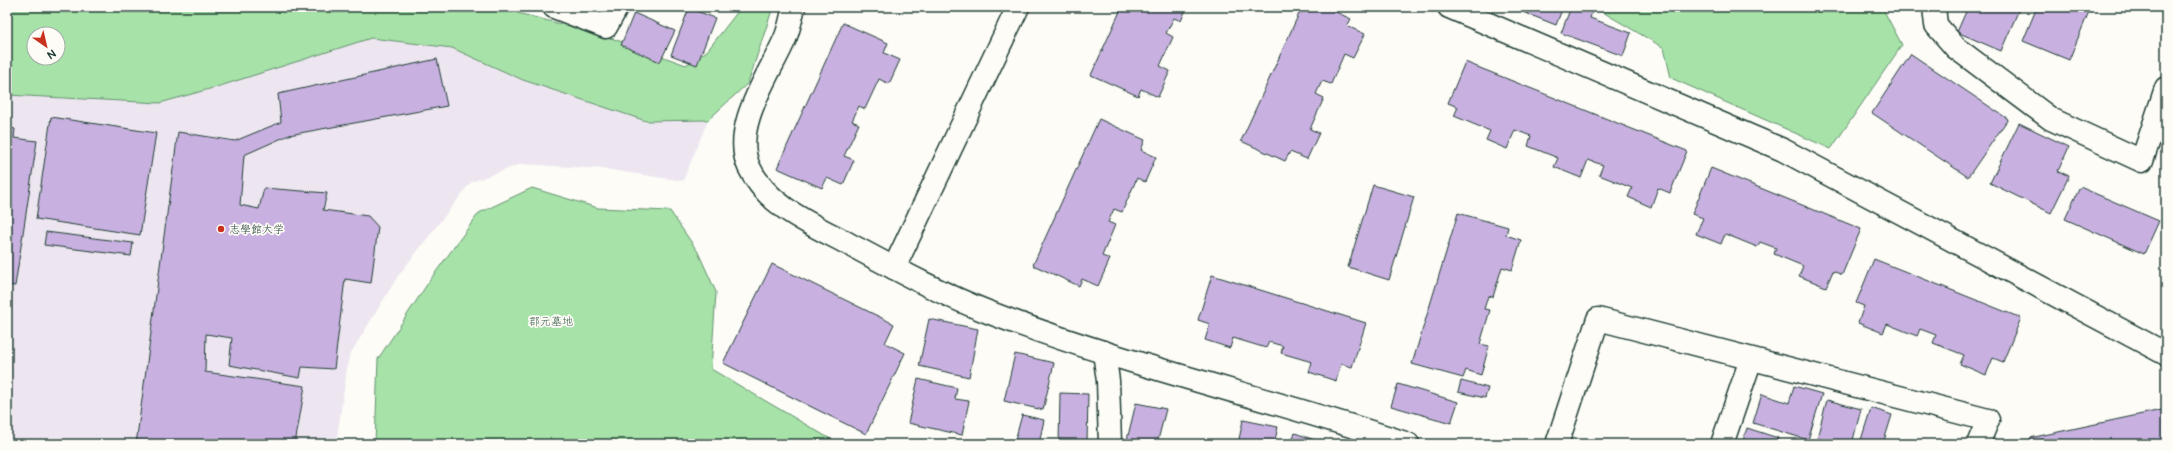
<svg xmlns="http://www.w3.org/2000/svg" width="2173" height="451" font-family="'Balsamiq Sans','Klee One',sans-serif">
<style>
.built{fill:#ede6f0}
.green{fill:#a7e2a8;stroke:#63906e;fill-rule:evenodd}
.building{fill:#c8b1e0;stroke:#1f3d34}
.lines{fill:none;stroke-linecap:round;stroke-linejoin:round}
.street-casing{stroke:#1f3d34;stroke-width:25}
.street{stroke:#fdfcf7;stroke-width:22}
.poi-dot{fill:#c8321e;stroke:#fdfcf7;stroke-width:1.5}
.labels{text-anchor:middle;dominant-baseline:central;stroke-width:3.5;stroke-linejoin:round;paint-order:stroke}
.poi-label{font-size:11px;fill:#1f3d34;stroke:#fdfcf7;text-anchor:start}
.park-label{font-size:11px;fill:#3a5e4b;stroke:#fdfcf7}
</style>
<rect width="100%" height="100%" fill="#fdfcf7"/>
<filter id="ink" filterUnits="userSpaceOnUse"><feTurbulence type="fractalNoise" baseFrequency=".025" numOctaves="2"/><feDisplacementMap in="SourceGraphic" scale="8" xChannelSelector="R" yChannelSelector="G"/><feConvolveMatrix kernelMatrix="1 2 1 2 8 2 1 2 1" color-interpolation-filters="sRGB"/></filter>
<g filter="url(#ink)">
<polygon class="built" points="371,38 452,48 523,80 646,121 708,120 683,181 604,169 521,164 471,182 398,276 349,356 336,444 7,444 7,95 160,103 220,86"/>
<g class="green">
<path d="M7,7H494L600,34L686,65L707,51L739,10L773,7L748,83L708,120L646,121L523,80L452,48L371,38L220,86L160,103L7,95ZM34,34H58V58H34Z"/>
<polygon points="1594,7 1882,7 1902,45 1831,149 1671,78 1664,48"/>
<polygon points="532,188 598,208 670,211 698,252 716,292 711,369 839,444 375,444 378,359 430,280 479,213"/>
</g>
<g class="building">
<polygon points="1122,7 1187,7 1181,21 1174,18 1166,33 1173,37 1160,66 1170,71 1158,97 1141,89 1138,96 1091,75"/>
<polygon points="1302,7 1325,7 1351,19 1347,26 1365,34 1353,58 1344,54 1331,84 1322,81 1316,94 1324,98 1310,129 1319,133 1307,159 1290,152 1285,161 1241,141"/>
<polygon points="1510,7 1563,7 1556,25"/>
<polygon points="1571,7 1594,7 1590,18 1631,33 1623,56 1561,33"/>
<polygon points="1968,7 2020,7 2001,51 1957,32"/>
<polygon points="2037,7 2084,7 2090,9 2069,60 2023,41"/>
<polygon points="689,8 715,18 697,65 671,55"/>
<polygon points="634,13 675,31 660,62 621,45"/>
<polygon points="843,23 888,43 884,53 900,60 889,84 879,79 865,109 859,106 852,121 859,124 844,156 854,160 843,185 827,178 822,188 777,168"/>
<polygon points="1911,54 2008,119 1968,177 1872,113"/>
<polygon points="437,59 447,106 289,135 244,155 240,205 259,209 264,188 327,193 323,210 368,216 378,227 371,283 345,279 334,369 302,367 300,378 229,365 232,338 206,334 205,372 305,386 295,444 136,444 178,132 235,141 281,122 278,94"/>
<polygon points="1465,62 1687,151 1670,193 1658,188 1651,207 1628,197 1632,188 1599,175 1603,165 1588,160 1581,178 1554,167 1558,158 1528,146 1531,136 1515,130 1507,149 1486,140 1490,131 1454,116 1458,107 1448,103"/>
<polygon points="51,117 156,133 140,235 36,219"/>
<polygon points="1099,119 1145,140 1141,150 1156,157 1145,182 1137,178 1122,212 1114,209 1108,222 1115,225 1102,256 1110,259 1098,286 1082,279 1079,286 1033,265"/>
<polygon points="2019,123 2069,147 2058,171 2069,176 2051,213 1990,183"/>
<polygon points="7,127 15,129 14,138 37,141 15,286 7,285"/>
<polygon points="1711,168 1861,229 1842,275 1833,271 1826,287 1799,276 1803,266 1774,254 1776,248 1760,242 1757,247 1725,234 1721,244 1696,234 1703,218 1692,214"/>
<polygon points="1373,185 1414,197 1389,280 1348,267"/>
<polygon points="2080,187 2159,221 2144,254 2065,219"/>
<polygon points="1458,213 1508,227 1506,235 1521,240 1512,270 1502,267 1493,297 1488,296 1484,309 1490,310 1480,344 1489,346 1481,375 1466,370 1463,378 1412,364"/>
<polygon points="46,232 133,243 131,256 44,245"/>
<polygon points="1874,259 2021,318 2003,362 1993,358 1986,375 1960,364 1964,355 1933,343 1936,335 1920,329 1917,336 1887,324 1883,333 1858,323 1864,306 1856,303"/>
<polygon points="772,264 894,324 885,343 905,353 866,434 723,363"/>
<polygon points="1212,275 1366,323 1352,367 1341,364 1336,381 1309,372 1312,362 1281,353 1283,346 1269,342 1266,348 1233,338 1230,348 1205,340 1210,324 1198,320"/>
<polygon points="929,319 978,329 969,377 919,366"/>
<polygon points="1015,354 1054,363 1043,410 1004,401"/>
<polygon points="918,379 957,388 955,399 969,401 962,435 908,423"/>
<polygon points="1461,381 1488,388 1485,398 1458,392"/>
<polygon points="1398,384 1458,402 1451,423 1391,406"/>
<polygon points="1794,386 1822,394 1808,440 1753,423 1762,394 1789,403"/>
<polygon points="1060,393 1088,394 1087,444 1059,444"/>
<polygon points="1827,400 1861,409 1852,444 1839,444 1817,438"/>
<polygon points="1136,403 1166,409 1157,444 1126,444"/>
<polygon points="1871,408 1892,415 1883,444 1860,443"/>
<polygon points="2166,409 2166,444 2031,444 2030,438"/>
<polygon points="1022,415 1044,420 1039,444 1014,444"/>
<polygon points="1243,420 1278,427 1274,444 1238,444"/>
<polygon points="1747,428 1778,438 1777,444 1742,444"/>
<polygon points="1295,433 1320,442 1319,444 1290,444"/>
<polygon points="914,440 927,444 912,444"/>
</g>
<g class="lines">
<defs>
<g id="street">
<polyline points="554,7 606,27 617,7"/>
<path d="M794,7C791,18 789,31 784,41C768,77 731,128 749,167C767,206 811,224 847,243C892,267 939,293 988,312C1125,365 1269,398 1408,444"/>
<polyline points="1449,7 1783,150 2166,354"/>
<polyline points="1934,7 1936,25 1956,48 2051,119 2142,161 2166,88"/>
<polyline points="894,268 1018,7"/>
<polyline points="1104,352 1108,381 1110,444"/>
<polyline points="1557,444 1598,319 1988,420 1978,444"/>
<polyline points="1722,444 1751,359"/>
</g>
</defs>
<use href="#street" class="street-casing"/>
<use href="#street" class="street"/>
</g>
</g>
<circle class="poi-dot" cx="221" cy="229" r="4"/>
<g class="labels">
<g class="poi-label">
<text x="229" y="229">志學館大学</text>
</g>
<g class="park-label">
<text x="551" y="321">郡元墓地</text>
</g>
</g>
<rect width="2173" height="451" fill="none" stroke="#fdfcf7" stroke-width="24"/>
<rect x="12" y="12" width="2149" height="427" fill="none" stroke="#1f3d34" stroke-width="1.5" filter="url(#ink)"/>
<g transform="translate(46 46) rotate(146)"><circle r="19" fill="#fdfcf7" stroke="#a4b0a9"/>
<path d="M0-3L7 15L0 10L-7 15Z" fill="#c8321e"/>
<text y="-6" font-size="11" font-weight="bold" text-anchor="middle" fill="#1f3d34">N</text>
</g>
</svg>
